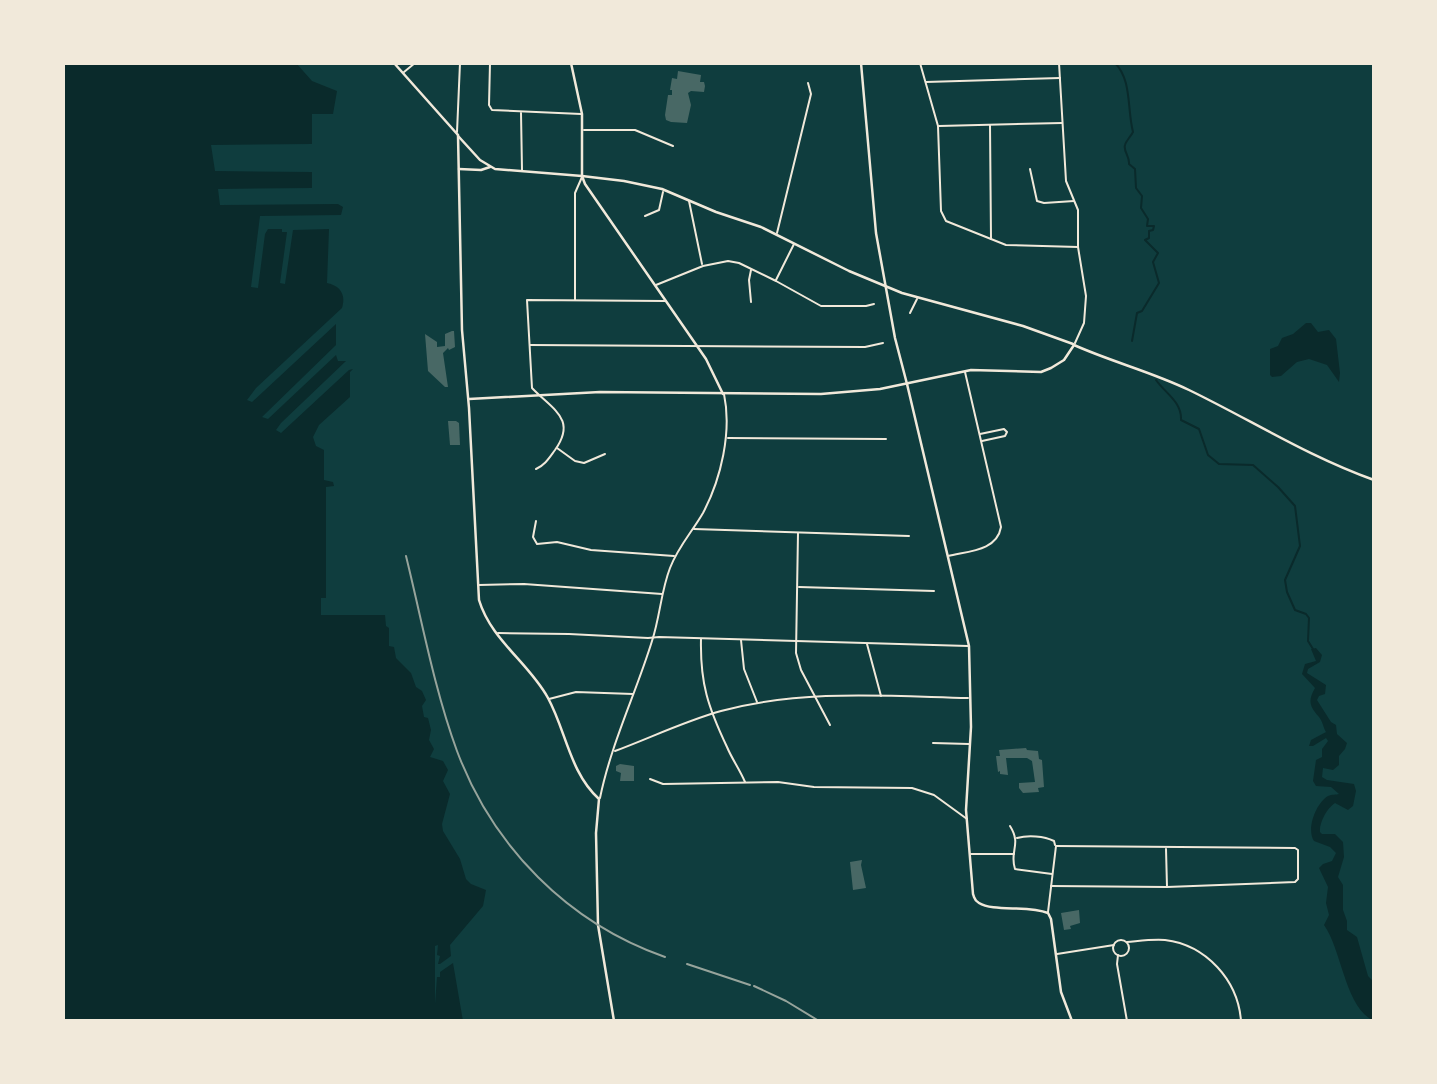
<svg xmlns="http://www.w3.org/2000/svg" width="1437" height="1084" font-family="'Fira Sans Condensed',sans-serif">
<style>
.water{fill:#0a2a2b}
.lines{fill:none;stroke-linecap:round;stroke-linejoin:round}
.stream{stroke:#0a2a2b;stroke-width:2}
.building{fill:#486865}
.minor{stroke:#f1e9da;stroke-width:2}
.tertiary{stroke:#f1e9da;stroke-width:2.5}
.secondary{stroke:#f1e9da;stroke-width:2.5}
.rail{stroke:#97a49c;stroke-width:2}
</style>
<rect width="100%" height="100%" fill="#0f3d3e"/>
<g class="water">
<path d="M63,63H296L312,81L337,91L333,114H312V144L211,145L215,171L312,172V188L218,189L220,205L338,204L343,207L341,215L260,216L251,287L258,288L265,234L268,229H282V232H287L280,283L285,284L293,230L329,229L327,283C341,286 346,295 342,308L256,388L247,400L252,402L336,324V345L262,417L268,419L336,355L338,361H346L281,423L276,430L281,433L349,370L353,369L350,372V397L319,425L313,437L316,446L324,450V480L333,482L334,486L326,487V598H321V615H385L386,626L389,628V646L394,647L396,658L411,673L416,687L422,691L426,700L422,706L424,717L428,718L431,730L429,740L434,749L430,757L443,761L448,770L443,781L450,794L442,824L443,831L460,859L466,879L471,884L486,890L483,906L450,945L451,956L440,964H438L440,956L437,955L438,945L435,946V1004L437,977H440V972L453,963L463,1021H63Z"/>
<polygon points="1306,323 1311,323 1318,332 1329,330 1336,339 1340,373 1339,382 1327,365 1309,359 1297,362 1281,376 1272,377 1270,375 1270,349 1278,346 1282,338 1293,334"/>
<path d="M1316,648L1322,655L1320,662L1308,669L1307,673L1326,685L1325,694L1319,696L1317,700L1331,722L1336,725L1337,734L1347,743L1345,749L1339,756V765L1333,770L1323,768L1322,777L1327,780L1354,784L1356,791L1353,806L1348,810L1335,803C1327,808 1319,823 1320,832L1322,834H1335L1343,842L1344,857L1338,877L1343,885V910L1347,921V930L1357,937L1368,976L1374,982V1021C1345,1008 1342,950 1324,925L1329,915L1326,903L1328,887L1319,868L1323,864L1332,861L1336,853L1330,847L1314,841C1306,829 1316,803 1328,796C1332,794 1336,795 1339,794L1331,787L1316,786L1313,781L1316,760L1322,757V749L1328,741L1326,738L1313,746H1309L1311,740L1326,732C1323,727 1323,722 1319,717C1309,706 1308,700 1315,688L1302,674L1305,664L1316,661L1311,649Z"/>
</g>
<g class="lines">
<g class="stream">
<path d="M1115,63C1132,80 1127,109 1133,132C1131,136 1126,141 1125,145C1123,151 1130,157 1129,164L1135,169L1136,188L1142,196L1141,208L1148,219L1147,226H1154L1153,230L1149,231V238L1145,240L1158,253L1153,262L1159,283L1142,311L1137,313L1132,341"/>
<path d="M1156,380C1166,394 1182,402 1181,420L1199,429L1208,455L1219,464L1253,465L1278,487L1295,506L1300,546L1285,580L1287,592L1295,610L1306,614L1309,618L1308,641L1313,649"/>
</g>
</g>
<g class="building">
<polygon points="678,71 701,75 700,82 704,82 705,86 704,92 691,91 688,93 691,105 687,123 671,122 666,120 665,115 668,95 672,95 672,90 670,90 672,78 677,79"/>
<polygon points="452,331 454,331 455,347 449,350 448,348 443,353 448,387 445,387 428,371 425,334 437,342 437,347 445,346 445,334"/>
<polygon points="448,421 456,421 459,423 460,445 450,445"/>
<polygon points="1026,748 1027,750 1038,751 1039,759 1042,760 1044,787 1038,788 1039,792 1023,793 1019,788 1019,783 1035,782 1032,761 1027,758 1006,758 1008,775 1000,774 1000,771 998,772 996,756 1000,756 999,750"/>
<polygon points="620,764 634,766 634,781 620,781 621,773 616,771 616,766"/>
<polygon points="862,860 861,865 866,888 853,890 850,862"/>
<polygon points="1079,910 1080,923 1070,926 1071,929 1064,930 1061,913"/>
</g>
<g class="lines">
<g class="minor">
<polyline points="490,63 489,105 492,110 581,114"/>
<polyline points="920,63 938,126 941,211 946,221 1006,245 1078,247"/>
<polyline points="1059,63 1066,181 1078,210 1078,247 1086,296 1084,323 1075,343"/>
<polyline points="404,72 415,63"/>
<polyline points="926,82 1060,78"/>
<polyline points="521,113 522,170"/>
<polyline points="990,125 991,239"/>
<polyline points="939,126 1062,123"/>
<polyline points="584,130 635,130 673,146"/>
<polyline points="457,132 460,63"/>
<polyline points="1030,169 1037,201 1044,203 1074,201"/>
<polyline points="689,201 702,264"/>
<polyline points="645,216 659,210 663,192"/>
<polyline points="777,233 811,94 808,83"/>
<polyline points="776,280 794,244"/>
<polyline points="656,285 703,266 728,261 739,263 776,281 821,306 866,306 874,304"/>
<polyline points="575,300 575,193 582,177"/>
<polyline points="751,302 749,280 751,270"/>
<polyline points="910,313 917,299"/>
<polyline points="530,345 865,347 883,343"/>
<polyline points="980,434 1004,429 1007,432 1005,436 982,441"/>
<polyline points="728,438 886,439"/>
<polyline points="557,448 575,461 584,463 605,454"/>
<path d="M536,469C545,465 549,458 555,450C577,419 553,410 532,388L527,300L665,301"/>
<polyline points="536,521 533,537 537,544 557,542 591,550 674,556"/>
<polyline points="694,529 909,536"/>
<polyline points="798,533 796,653 801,670 830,725"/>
<path d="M948,556C968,551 997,551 1001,527L965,372"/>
<polyline points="479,585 524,584 662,594"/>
<polyline points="799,587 934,591"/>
<polyline points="498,633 569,634 648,638 659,637 968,646"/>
<path d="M701,639C700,683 708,707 727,747C732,759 740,770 745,782"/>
<polyline points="741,640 744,669 757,702"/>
<polyline points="867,644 881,696"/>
<polyline points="549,699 576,692 633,694"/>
<polyline points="933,743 969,744"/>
<path d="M615,751C650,738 685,721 721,711C803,689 885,696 968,698"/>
<polyline points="650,779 663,784 778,782 814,787 912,788 934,795 967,819"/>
<path d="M600,798C611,744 636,693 652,641C660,617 661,591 670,568C678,547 692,532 703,513C721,479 732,432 724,394"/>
<path d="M1010,826C1022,845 1009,851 1015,869L1052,874"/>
<path d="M1017,838C1028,835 1044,836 1054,841L1055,845"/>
<polyline points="1166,849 1167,887"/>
<polyline points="971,854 1014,854"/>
<polyline points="1051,886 1167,887 1295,882 1298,879 1298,850 1295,848 1056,846"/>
<polyline points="1048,912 1056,846"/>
<circle cx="1121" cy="948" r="8"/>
<path d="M1127,942C1139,941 1152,939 1165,940C1206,945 1238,980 1241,1021"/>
<polyline points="1057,954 1114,945"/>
<polyline points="1118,955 1117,964 1127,1021"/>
</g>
<g class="tertiary">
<polyline points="394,63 458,135"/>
<polyline points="582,176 624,181 662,189 716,212 761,227 849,271 902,293 1023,326 1073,344"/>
<path d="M907,384L969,646L971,727L966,810L973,894C975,899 974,900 979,903C993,912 1028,905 1048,913L1051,919L1061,992L1072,1021"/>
</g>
<g class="secondary">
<polyline points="571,63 582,114 582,176 585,184 706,359 723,394"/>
<polyline points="861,63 876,233 895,338 907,384"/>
<path d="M458,135L462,330L469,408L479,600C491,640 529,663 548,698C566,731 570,773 599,799L596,833L598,925L614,1021"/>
<polyline points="459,137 480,160 495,169 582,176"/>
<polyline points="459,169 481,170 490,167"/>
<path d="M469,399L600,392L821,394L880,389L971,370L1041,372L1051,368L1064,360L1074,345C1112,362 1152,372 1189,390C1251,420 1309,457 1374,480"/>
</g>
<g class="rail">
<path d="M406,556C422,621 434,688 457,751C493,847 568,923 665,957"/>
<polyline points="687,964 750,985"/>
<polyline points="754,986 786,1001 819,1021"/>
</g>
</g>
<rect width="1437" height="1084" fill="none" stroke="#f1e9da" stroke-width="130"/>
</svg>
